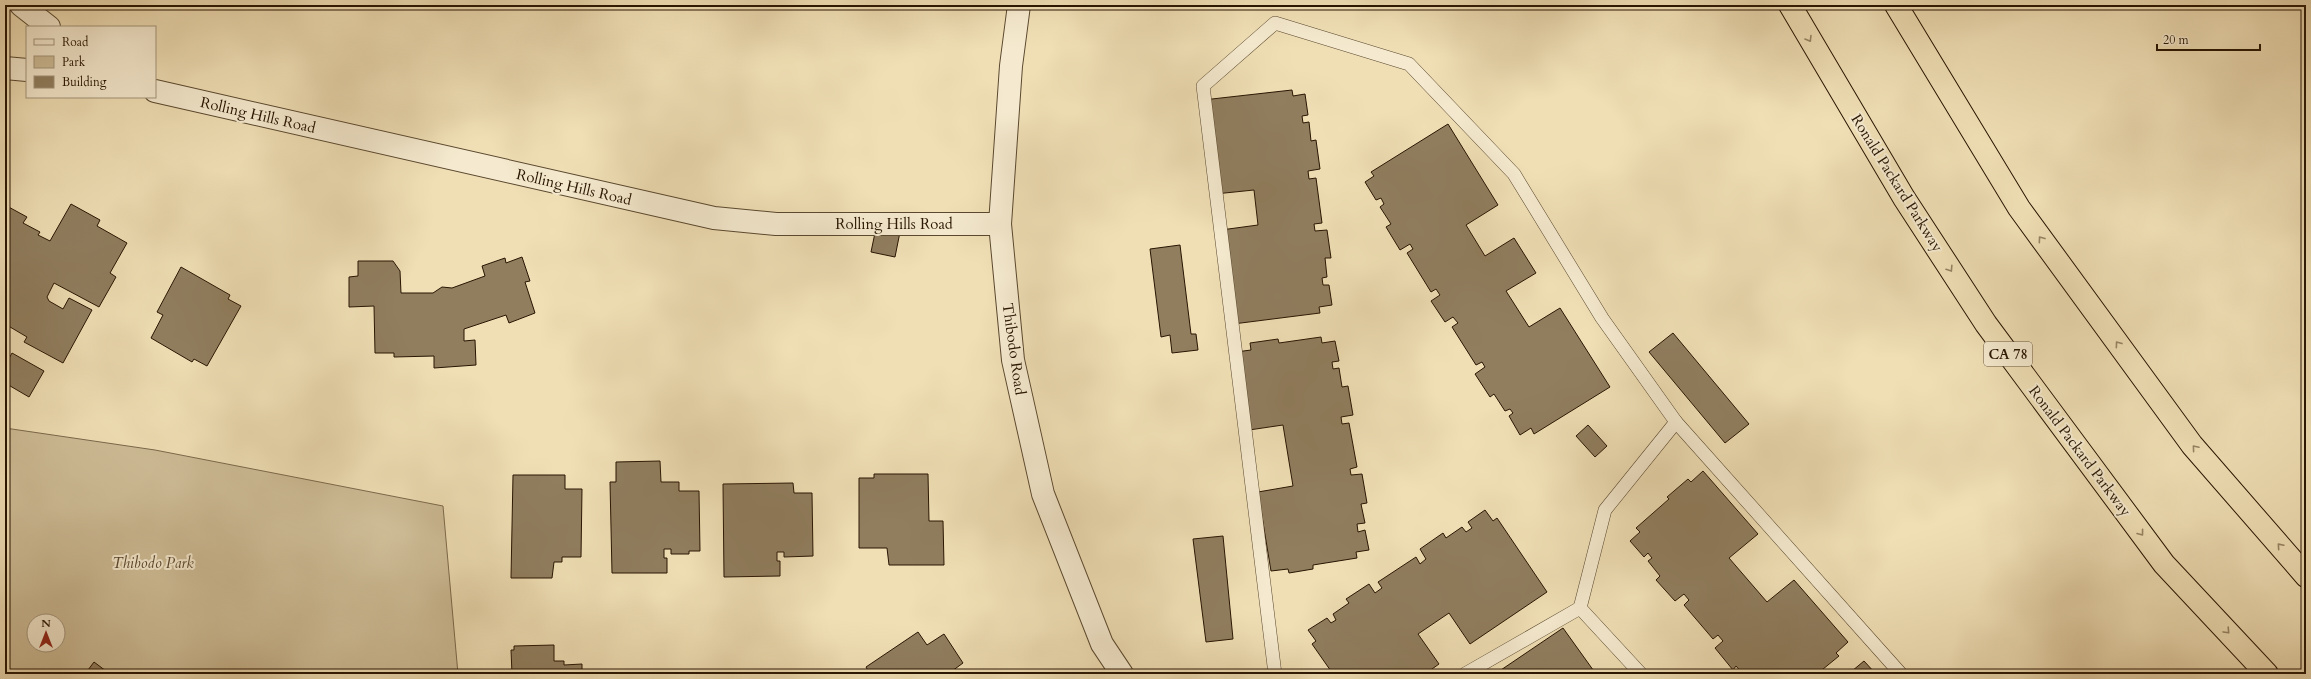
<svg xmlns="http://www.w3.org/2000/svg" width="2311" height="679" font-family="Cardo,serif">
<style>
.green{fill:#cebd97;stroke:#7b694c;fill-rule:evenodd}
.building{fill:#907e5f;stroke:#281502}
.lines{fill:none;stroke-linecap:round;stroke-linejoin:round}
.service-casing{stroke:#5a482f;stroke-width:14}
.minor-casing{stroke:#5a482f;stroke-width:24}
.tertiary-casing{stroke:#5a482f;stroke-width:24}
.motorway-casing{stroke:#281502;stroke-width:24}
.service{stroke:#f5eacf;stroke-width:13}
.minor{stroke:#f5eacf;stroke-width:22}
.tertiary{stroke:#f5eacf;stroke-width:22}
.motorway{stroke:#f0dfb5;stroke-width:22}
.oneway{stroke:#968464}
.labels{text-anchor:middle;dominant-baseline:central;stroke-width:4;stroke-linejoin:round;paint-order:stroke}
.shield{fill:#f5eacf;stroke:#665540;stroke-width:1}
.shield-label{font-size:14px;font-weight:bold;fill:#281502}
.street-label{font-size:15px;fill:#281502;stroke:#f5eacf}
.park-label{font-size:15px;font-style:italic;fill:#5a472f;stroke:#f5eacf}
</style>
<rect width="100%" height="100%" fill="#f0dfb5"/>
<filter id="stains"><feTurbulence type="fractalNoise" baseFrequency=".005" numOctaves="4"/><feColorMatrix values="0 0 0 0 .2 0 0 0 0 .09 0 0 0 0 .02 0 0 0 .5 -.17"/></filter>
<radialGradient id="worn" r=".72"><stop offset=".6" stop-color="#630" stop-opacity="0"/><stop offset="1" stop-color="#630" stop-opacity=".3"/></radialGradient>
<path class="green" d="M5,428L155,450L443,506L458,674H5ZM34,621H58V645H34Z"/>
<g class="building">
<polygon points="1292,90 1293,96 1305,94 1308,115 1302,116 1303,123 1309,122 1311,141 1316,140 1320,169 1308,171 1309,179 1316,178 1322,223 1314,224 1315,231 1327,230 1331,258 1325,258 1327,277 1322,278 1323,285 1329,285 1332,305 1319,307 1320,313 1233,324 1221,230 1258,225 1254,190 1215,194 1203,100"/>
<polygon points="1448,124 1498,205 1466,225 1485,256 1514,238 1536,273 1506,291 1529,327 1560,308 1610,387 1534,434 1531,428 1520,435 1509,416 1513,413 1510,409 1505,411 1494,394 1490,397 1475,374 1485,367 1482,362 1476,365 1452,327 1458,323 1453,317 1445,322 1431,301 1440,295 1436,289 1431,292 1407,253 1413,249 1410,244 1400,250 1386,227 1391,224 1380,207 1384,204 1381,198 1376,200 1365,182 1374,176 1371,172"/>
<polygon points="71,204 100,220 97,226 127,243 110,273 116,277 99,307 54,283 47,297 49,301 63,309 69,298 92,310 63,363 24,342 27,337 5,324 5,205 27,217 23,223 40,232 38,235 50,241"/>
<polygon points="876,228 900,232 895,257 871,252"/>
<polygon points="1180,245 1191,334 1196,334 1198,350 1172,353 1170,335 1161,337 1150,249"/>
<polygon points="522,257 530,281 525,282 535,313 509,323 506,315 464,329 464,341 475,340 476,365 434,368 434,356 394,357 394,353 375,353 374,306 349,307 349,277 358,276 358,261 393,261 400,271 401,293 433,293 442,287 452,288 485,276 482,266 505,258 506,263"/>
<polygon points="181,267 230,295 228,299 241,306 207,366 194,359 192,362 151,338 163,315 157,312"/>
<polygon points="1673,333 1749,424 1725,443 1649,352"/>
<polygon points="1321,337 1322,343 1335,341 1339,361 1332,362 1333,369 1339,368 1342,387 1348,386 1353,415 1341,417 1342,424 1349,423 1357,467 1350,469 1351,475 1362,474 1367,503 1361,504 1365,523 1357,524 1358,532 1365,530 1369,550 1356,552 1357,558 1313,565 1313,569 1289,573 1288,569 1271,571 1258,492 1293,486 1283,425 1249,430 1236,352 1251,350 1250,343 1278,339 1279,343"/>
<polygon points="12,353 44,371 29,397 5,383 5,366"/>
<polygon points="1588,425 1607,446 1595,457 1576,436"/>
<polygon points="660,461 661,482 679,482 679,491 699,491 700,551 689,551 689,554 671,554 671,549 664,549 664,558 667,558 667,573 612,573 610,482 616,482 616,462"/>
<polygon points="1703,471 1758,534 1729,558 1767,602 1794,580 1848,642 1836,653 1839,656 1817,674 1815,672 1812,674 1743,674 1736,666 1733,670 1715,648 1723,641 1718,635 1713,639 1684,605 1689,600 1684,594 1675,601 1656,580 1660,576 1648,561 1652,558 1648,553 1644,557 1630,541 1640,532 1636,528 1669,499 1667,497 1688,479 1691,482"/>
<polygon points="874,474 928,474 929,521 943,521 944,565 889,565 887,548 859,548 859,478 874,478"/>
<polygon points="513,475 565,475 565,489 582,489 581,557 562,557 562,562 554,562 552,578 511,578"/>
<polygon points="793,483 794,493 812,493 813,556 784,557 784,552 777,552 777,561 780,561 780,576 724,577 723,484"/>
<polygon points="1485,510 1493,521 1497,518 1547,592 1470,644 1449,613 1418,634 1439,664 1425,674 1333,674 1312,644 1316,641 1308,630 1327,618 1331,623 1336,620 1333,614 1349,603 1346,599 1369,584 1375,593 1382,588 1378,582 1416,557 1420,564 1426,559 1420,549 1443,533 1446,538 1462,527 1466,532 1472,528 1468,522"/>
<polygon points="1223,536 1233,639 1206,642 1193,539"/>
<polygon points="1563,628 1596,674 1495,674"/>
<polygon points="918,632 927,645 944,634 963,663 948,674 870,674 866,667"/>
<polygon points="554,645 554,661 564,661 564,665 582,664 582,674 512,674 511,650 514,650 514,646"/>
<polygon points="1864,661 1876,674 1844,674 1850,669 1852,671"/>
<polygon points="94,662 110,674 85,674"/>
</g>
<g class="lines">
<defs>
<g id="service">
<polyline points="1275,674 1203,86 1275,23 1409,64 1514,174 1602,318 1676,422 1901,674"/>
<polyline points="1465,674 1580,608"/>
<polyline points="1641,674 1580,608 1605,510 1676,422"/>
</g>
<g id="minor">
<polyline points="21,5 49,27"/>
<polyline points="5,68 27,70"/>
<polyline points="155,91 714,218 776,224 1000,224"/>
</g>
<polyline id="tertiary" points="1019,5 1011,66 1000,224 1013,360 1043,494 1102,644 1122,674"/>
<g id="motorway">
<polyline points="1790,5 1904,198 1986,324 2164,564 2267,674"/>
<polyline points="1896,5 2019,208 2192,445 2306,576"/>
</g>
</defs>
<use href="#service" class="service-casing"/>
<use href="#minor" class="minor-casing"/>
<use href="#tertiary" class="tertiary-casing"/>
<use href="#motorway" class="motorway-casing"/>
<use href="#service" class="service"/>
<use href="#minor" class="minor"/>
<use href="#tertiary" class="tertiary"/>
<use href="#motorway" class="motorway"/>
</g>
<defs><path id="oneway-chevron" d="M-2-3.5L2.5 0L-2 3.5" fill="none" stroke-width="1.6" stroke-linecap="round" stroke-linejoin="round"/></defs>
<g class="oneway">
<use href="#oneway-chevron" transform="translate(1809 39) rotate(59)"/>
<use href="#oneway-chevron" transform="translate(2041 239) rotate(-126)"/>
<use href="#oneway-chevron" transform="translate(1950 269) rotate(57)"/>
<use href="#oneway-chevron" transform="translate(2118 344) rotate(-126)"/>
<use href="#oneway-chevron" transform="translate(2195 448) rotate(-130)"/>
<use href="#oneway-chevron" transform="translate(2141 533) rotate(53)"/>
<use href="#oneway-chevron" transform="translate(2280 546) rotate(-131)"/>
<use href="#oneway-chevron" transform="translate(2227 631) rotate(47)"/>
</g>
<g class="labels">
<rect class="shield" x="1984" y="342" width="48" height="24" rx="3"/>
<g class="shield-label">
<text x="2008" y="354">CA 78</text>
</g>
<g class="street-label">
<text transform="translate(258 115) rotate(13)">Rolling Hills Road</text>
<text transform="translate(1897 183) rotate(58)">Ronald Packard Parkway</text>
<text transform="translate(574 187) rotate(13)">Rolling Hills Road</text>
<text x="894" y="224">Rolling Hills Road</text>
<text transform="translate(1014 349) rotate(82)">Thibodo Road</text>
<text transform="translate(2080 451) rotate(53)">Ronald Packard Parkway</text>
</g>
<g class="park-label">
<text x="153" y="563">Thibodo Park</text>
</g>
</g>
<rect width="2311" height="679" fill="none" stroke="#f0dfb5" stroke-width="20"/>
<rect x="6" y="6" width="2299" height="667" fill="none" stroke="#281502" stroke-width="2"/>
<rect x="10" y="10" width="2291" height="659" fill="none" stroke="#281502"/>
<rect x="26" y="26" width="130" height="72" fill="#f5eacf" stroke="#a3957d"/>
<rect x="34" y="39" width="20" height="6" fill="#f5eacf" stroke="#a3957d"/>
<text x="62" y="46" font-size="12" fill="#281502">Road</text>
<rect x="34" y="56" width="20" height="12" fill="#cebd97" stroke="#a3957d"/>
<text x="62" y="66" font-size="12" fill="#281502">Park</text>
<rect x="34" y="76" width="20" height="12" fill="#907e5f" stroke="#a3957d"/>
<text x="62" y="86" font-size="12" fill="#281502">Building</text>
<g transform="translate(46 633)"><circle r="19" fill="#f5eacf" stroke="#a3957d"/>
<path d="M0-3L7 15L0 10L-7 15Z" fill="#8f2418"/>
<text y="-6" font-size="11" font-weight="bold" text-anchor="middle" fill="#281502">N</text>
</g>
<path d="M2157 44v6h103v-6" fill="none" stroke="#281502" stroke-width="2"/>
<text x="2163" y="44" font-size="12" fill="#281502" stroke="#f5eacf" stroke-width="3" paint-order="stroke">20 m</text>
<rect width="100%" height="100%" filter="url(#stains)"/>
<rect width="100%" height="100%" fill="url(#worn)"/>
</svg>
